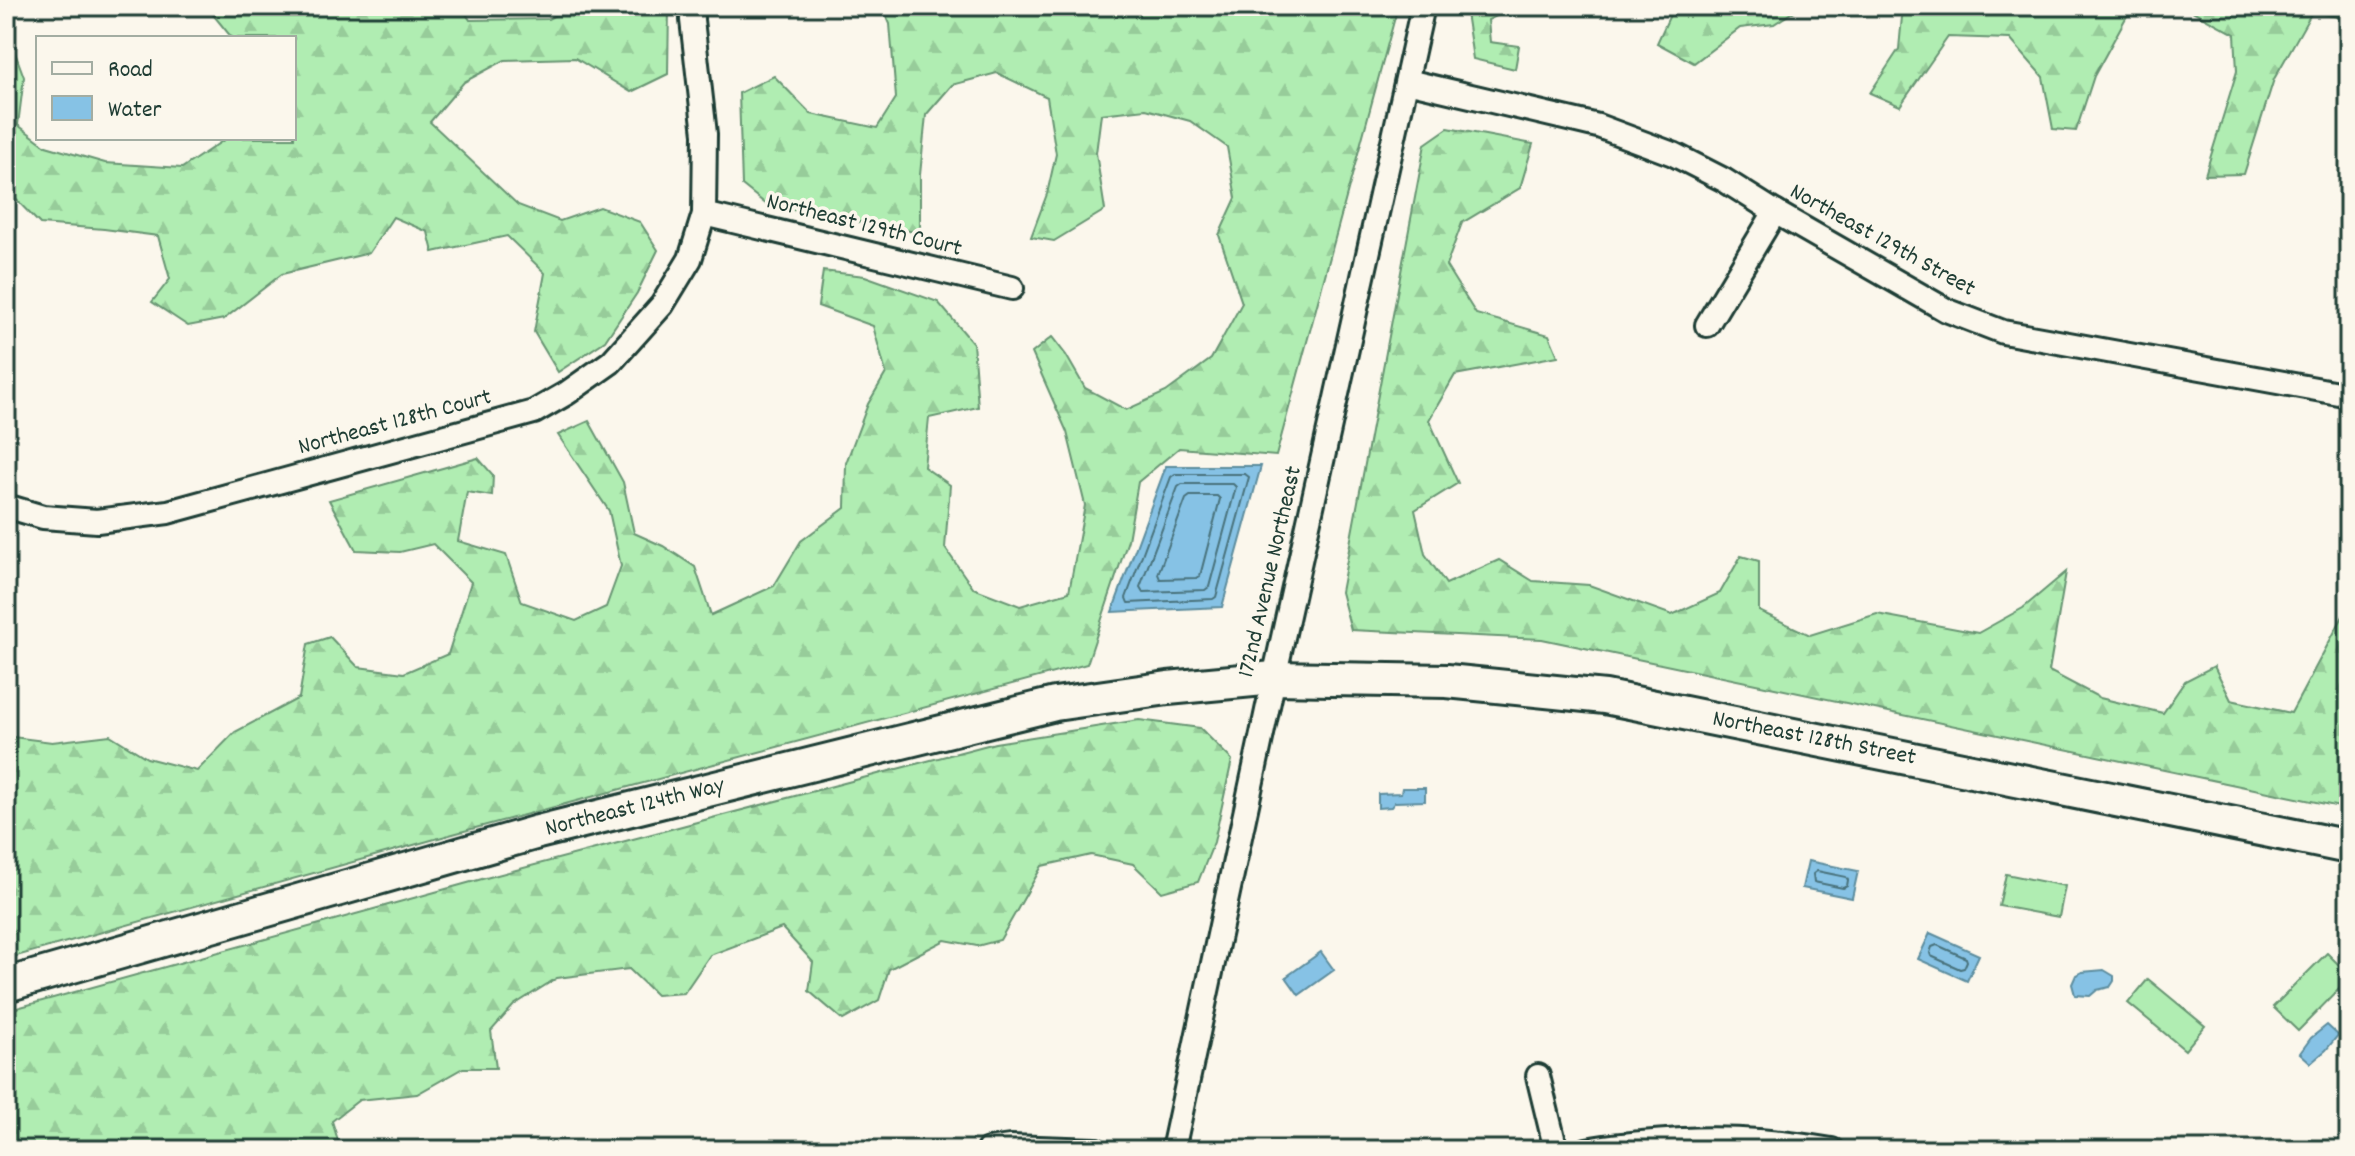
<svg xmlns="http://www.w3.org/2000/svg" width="2355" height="1156" font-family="Dekko,sans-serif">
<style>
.forest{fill:url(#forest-firs);stroke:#689573;stroke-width:2}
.garden{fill:#b0edb2;stroke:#689573;stroke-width:2}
.water{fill:#86c2e5;stroke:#5d8d9e;stroke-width:2}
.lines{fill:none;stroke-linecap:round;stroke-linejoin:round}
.shore{stroke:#48727b;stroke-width:2}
.street-casing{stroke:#1f3d34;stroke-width:28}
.secondary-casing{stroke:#1f3d34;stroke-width:38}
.street{stroke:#fbf7ec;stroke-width:22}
.secondary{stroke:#fbf7ec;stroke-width:32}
.labels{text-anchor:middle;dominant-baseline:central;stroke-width:7;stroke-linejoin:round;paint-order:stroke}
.street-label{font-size:24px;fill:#1f3d34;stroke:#fbf7ec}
</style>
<defs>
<pattern id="forest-firs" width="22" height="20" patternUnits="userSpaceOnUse" patternTransform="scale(2)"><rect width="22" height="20" fill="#b0edb2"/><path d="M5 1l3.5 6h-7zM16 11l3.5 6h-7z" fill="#97cc9a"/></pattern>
</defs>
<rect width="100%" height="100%" fill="#fbf7ec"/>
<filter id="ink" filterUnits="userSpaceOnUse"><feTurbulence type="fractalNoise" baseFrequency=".0125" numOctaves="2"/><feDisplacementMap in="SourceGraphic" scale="16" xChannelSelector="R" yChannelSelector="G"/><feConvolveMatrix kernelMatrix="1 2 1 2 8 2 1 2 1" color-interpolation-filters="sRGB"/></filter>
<g filter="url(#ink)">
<g class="forest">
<polygon points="206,6 256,6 264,10 271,6 461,6 470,20 548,19 572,6 669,6 668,74 631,92 575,58 505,60 464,82 430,122 518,205 560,221 600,207 640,222 658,250 637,293 605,341 558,372 534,332 545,273 507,236 433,252 428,232 393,217 369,253 282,274 224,319 188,326 152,302 170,279 158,236 104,229 40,224 6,189 6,49 14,50 24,77 18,125 46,146 105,163 182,168 227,138 294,138 294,38 232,38"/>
<polygon points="882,6 1264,6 1280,15 1363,10 1365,6 1398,6 1276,456 1179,448 1138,482 1128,540 1087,664 453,834 6,959 6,753 13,737 52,742 110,735 147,758 197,771 235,732 299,698 308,644 330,637 358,667 404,673 448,654 471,582 433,544 400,552 356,550 329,500 478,458 493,475 492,496 467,492 458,541 506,555 522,602 576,621 606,607 621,566 609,511 558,435 589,421 623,482 634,533 663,546 695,567 711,615 774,586 801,541 845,508 846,463 868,404 886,373 873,326 818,306 823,271 865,276 938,302 973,343 978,407 929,418 924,467 950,485 945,548 973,588 1020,606 1069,592 1085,505 1067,432 1032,353 1052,337 1066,355 1085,388 1126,410 1166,392 1211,359 1242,303 1219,235 1236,198 1227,147 1190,121 1146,109 1101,114 1096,153 1105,210 1054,241 1031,237 1047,194 1056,154 1047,97 997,73 952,85 926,115 920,175 920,233 767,205 742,185 739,93 774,76 811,114 877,128 896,98 890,24"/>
<polygon points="1465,6 1517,6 1488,20 1490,42 1519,46 1515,69 1473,59"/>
<polygon points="1674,6 1802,6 1774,24 1740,28 1694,63 1657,43"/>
<polygon points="1903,6 2349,6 2349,19 2312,12 2274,79 2244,174 2205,175 2237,71 2235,34 2187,8 2128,14 2094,76 2076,131 2053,129 2043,77 2010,39 1948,37 1900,106 1870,93 1899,49"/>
<polygon points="1448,128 1533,144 1520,188 1462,223 1446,266 1476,314 1549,335 1558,356 1455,375 1429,420 1458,483 1415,510 1425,554 1446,584 1499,560 1533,581 1589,585 1672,615 1720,593 1741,556 1759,561 1759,611 1810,635 1877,614 1978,633 2023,608 2066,572 2049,671 2100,698 2163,713 2185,681 2214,666 2231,700 2291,713 2349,605 2349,809 1542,639 1351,630 1341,592 1425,144"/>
<polygon points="1139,720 1200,728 1232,760 1214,842 1198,882 1162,892 1133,864 1091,855 1042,866 1000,940 977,946 945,940 889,969 879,1000 843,1020 809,991 813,962 782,928 710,955 684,993 656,995 629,969 557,978 514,1005 491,1031 496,1068 463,1068 417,1094 359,1100 332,1121 341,1150 6,1150 6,1011 482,879 995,743"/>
</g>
<g class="garden">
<polygon points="2006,874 2065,886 2059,917 1999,906"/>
<polygon points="2327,953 2349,975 2349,979 2298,1031 2273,1007"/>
<polygon points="2148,979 2205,1026 2185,1050 2128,1003"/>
</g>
<g class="water">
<polygon points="1166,466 1261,466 1222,607 1112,612"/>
<polygon points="1402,788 1425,788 1425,801 1395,802 1391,807 1378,808 1378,794 1401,793"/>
<polygon points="1808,861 1858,871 1852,898 1802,888"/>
<polygon points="1930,933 1979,955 1967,981 1918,959"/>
<polygon points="1321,952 1334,970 1299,995 1286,977"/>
<polygon points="2104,970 2114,976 2114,981 2110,987 2097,990 2090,996 2075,995 2072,984 2076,975 2082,972"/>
<polygon points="2327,1025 2338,1035 2326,1050 2311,1063 2300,1053 2311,1038"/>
</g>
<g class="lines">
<g class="shore">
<polygon points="1175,474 1245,474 1249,477 1216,597 1213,599 1128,603 1126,598 1171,477"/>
<polygon points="1182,484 1233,484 1236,487 1209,587 1205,590 1143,592 1140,587 1178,487"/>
<polygon points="1190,496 1217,496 1220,499 1200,576 1196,578 1160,579 1158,574 1186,499"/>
<polygon points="1817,871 1846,877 1848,880 1847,886 1843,888 1814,882 1813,874"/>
<polygon points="1937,945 1966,958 1967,961 1964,968 1960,969 1931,956 1930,953 1932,947"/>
</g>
<defs>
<g id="street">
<polyline points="1407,81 1598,126 1673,154 1724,180 1775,212 1946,310 2003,332 2349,395"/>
<polyline points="704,214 1012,288"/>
<polyline points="1707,325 1775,212"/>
<polyline points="6,506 43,517 97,521 168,512 534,412 567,393 611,362 662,305 690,259 704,214 705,134 692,20 692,6"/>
<polyline points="1538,1076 1556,1150"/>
<polyline points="988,1150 1010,1147 1096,1150"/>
<polyline points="1173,1150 1274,678 1423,6"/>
<path d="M1587,1150C1605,1146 1624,1145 1642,1143C1710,1136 1765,1139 1832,1150"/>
</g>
<polyline id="secondary" points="6,985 538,832 1055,704 1168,688 1274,678 1447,681 1605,697 2349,847"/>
</defs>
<use href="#street" class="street-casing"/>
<use href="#secondary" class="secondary-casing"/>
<use href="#street" class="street"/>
<use href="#secondary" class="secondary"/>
</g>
</g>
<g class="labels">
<g class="street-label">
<text transform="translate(864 226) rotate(14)">Northeast 129th Court</text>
<text transform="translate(1882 241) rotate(29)">Northeast 129th Street</text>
<text transform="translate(395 423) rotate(-15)">Northeast 128th Court</text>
<text transform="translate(1271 572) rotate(-77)">172nd Avenue Northeast</text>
<text transform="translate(1814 739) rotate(11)">Northeast 128th Street</text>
<text transform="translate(635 808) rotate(-14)">Northeast 124th Way</text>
</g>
</g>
<rect width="2355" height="1156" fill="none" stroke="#fbf7ec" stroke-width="32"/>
<rect x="16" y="16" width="2323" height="1124" fill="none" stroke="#1f3d34" stroke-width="3" filter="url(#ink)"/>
<rect x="36" y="36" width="260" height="104" fill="#fbf7ec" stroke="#a3ada2" stroke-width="2"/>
<rect x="52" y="62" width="40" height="12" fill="#fbf7ec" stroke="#a3ada2" stroke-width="2"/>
<text x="108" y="76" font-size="24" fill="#1f3d34">Road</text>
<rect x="52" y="96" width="40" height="24" fill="#86c2e5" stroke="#a3ada2" stroke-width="2"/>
<text x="108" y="116" font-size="24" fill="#1f3d34">Water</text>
</svg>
